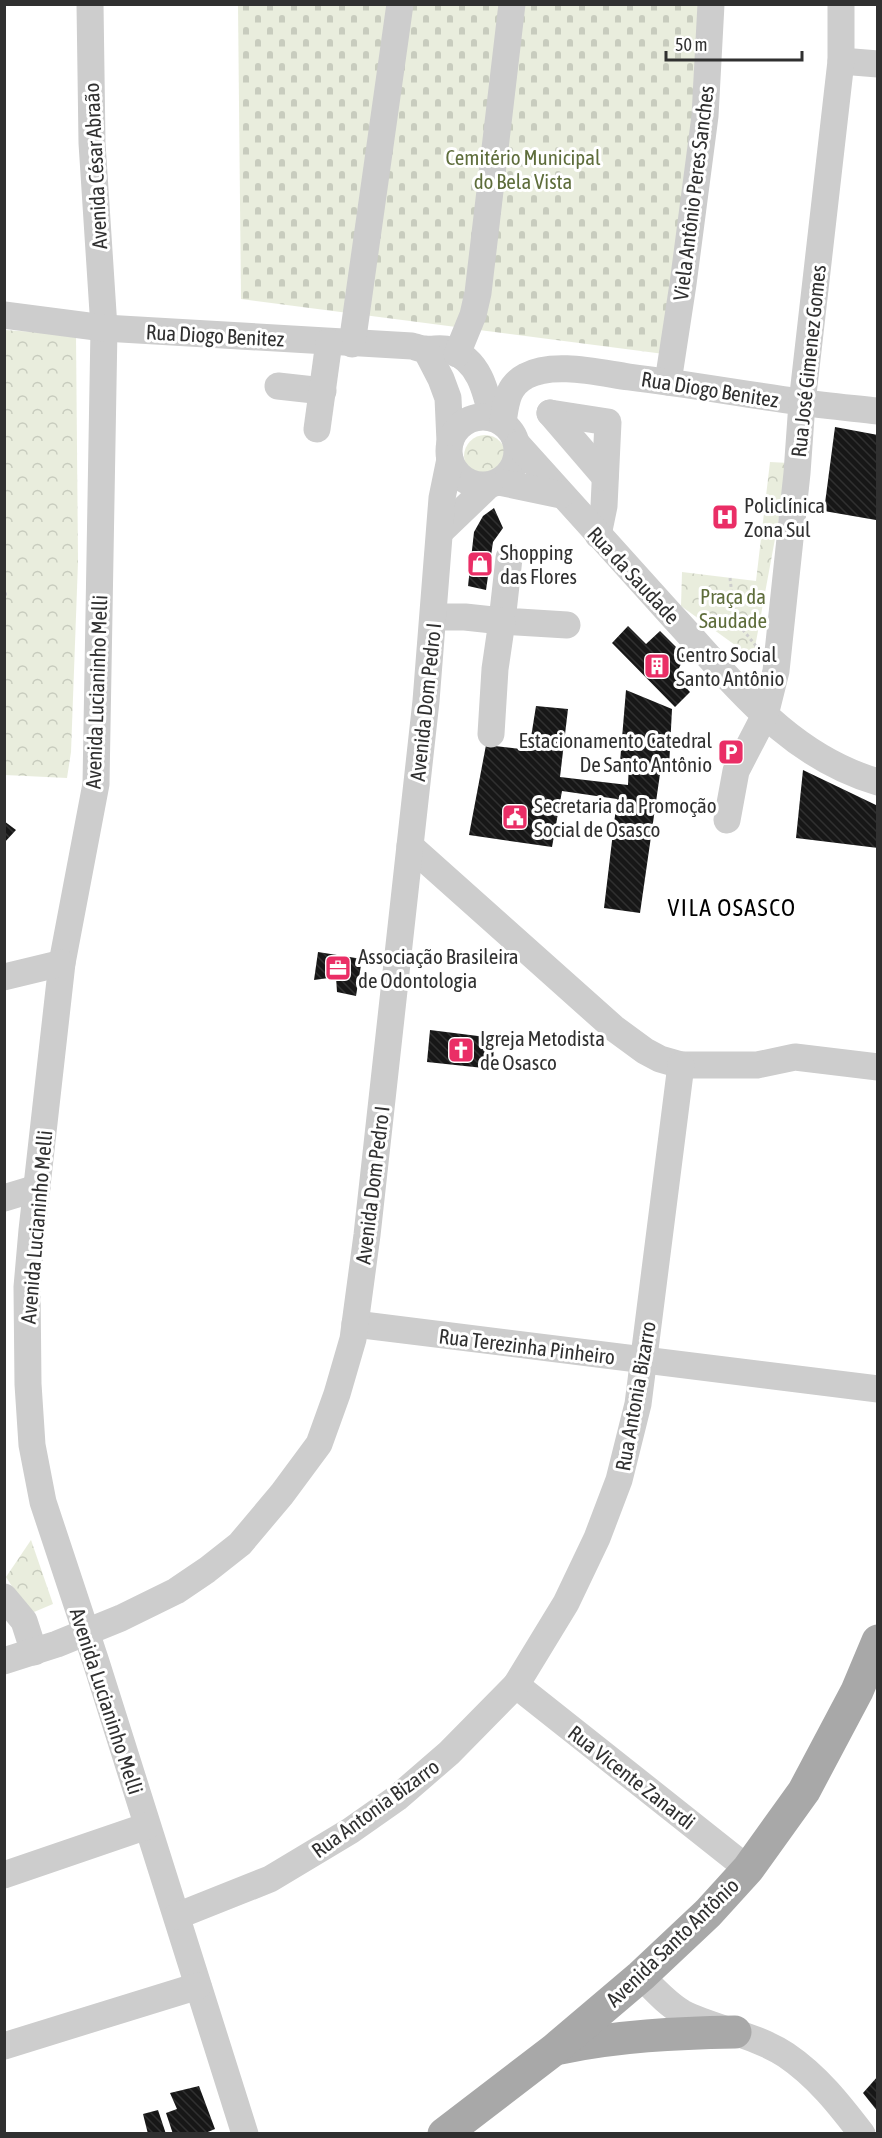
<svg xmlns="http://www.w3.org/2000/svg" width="882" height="2138" font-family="'Asap Condensed',sans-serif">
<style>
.cemetery{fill:url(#cemetery-stones)}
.park{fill:url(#park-crowns)}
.building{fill:url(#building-back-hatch)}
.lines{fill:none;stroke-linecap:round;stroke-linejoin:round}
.path{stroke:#cdcdcd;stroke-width:3;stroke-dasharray:3 3;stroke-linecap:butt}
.minor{stroke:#cdcdcd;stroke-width:27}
.major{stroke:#a8a8a8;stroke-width:33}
.labels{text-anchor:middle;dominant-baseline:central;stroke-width:6;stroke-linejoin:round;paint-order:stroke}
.park-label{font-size:21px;fill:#5e6d3b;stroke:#fff}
.street-label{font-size:21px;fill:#303030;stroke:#fff}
.poi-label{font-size:21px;fill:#303030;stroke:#fff;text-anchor:start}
.quarter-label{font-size:24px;letter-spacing:1.5px;fill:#000;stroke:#fff}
</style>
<defs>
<pattern id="cemetery-stones" width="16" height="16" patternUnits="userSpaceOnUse" patternTransform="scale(1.5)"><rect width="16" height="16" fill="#e9eddd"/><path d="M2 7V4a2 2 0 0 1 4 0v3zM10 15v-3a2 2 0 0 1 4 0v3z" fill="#c8ccbe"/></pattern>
<pattern id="park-crowns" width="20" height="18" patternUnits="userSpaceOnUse" patternTransform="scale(1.5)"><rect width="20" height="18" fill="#e9eddd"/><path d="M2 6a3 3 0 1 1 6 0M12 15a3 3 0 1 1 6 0" fill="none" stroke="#c8ccbe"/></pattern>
<pattern id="building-back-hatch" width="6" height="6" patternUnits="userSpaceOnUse" patternTransform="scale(1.5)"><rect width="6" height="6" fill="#171717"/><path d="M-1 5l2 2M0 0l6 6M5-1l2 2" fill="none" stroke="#303030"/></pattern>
</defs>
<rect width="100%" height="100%" fill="#fff"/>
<polygon class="cemetery" points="238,5 713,5 664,354 241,299"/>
<g class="park">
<polygon points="5,330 76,335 78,562 71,752 67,778 5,775"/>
<circle cx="485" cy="456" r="21"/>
<polygon points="770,462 789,463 753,658 681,606 682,572 756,581"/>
<polygon points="31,1540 53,1604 34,1612 25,1607 6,1577"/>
</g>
<g class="building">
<polygon points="835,427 878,435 876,520 824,511"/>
<polygon points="494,508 503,528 493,542 486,590 468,586 474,532 483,516"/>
<polygon points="628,626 646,644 660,631 685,656 675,676 690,692 675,707 612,643"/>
<polygon points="626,690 672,709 669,768 661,767 640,913 604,908 617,799 562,791 552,847 469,835 486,745 529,750 536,706 568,709 560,777 628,785 629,763 620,762"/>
<polygon points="803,770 878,806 878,848 796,838"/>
<polygon points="4,821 16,830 4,843"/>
<polygon points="318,952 362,959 356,996 337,992 336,977 314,980"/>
<polygon points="430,1030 494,1038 493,1069 427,1062"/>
<polygon points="878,2076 878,2112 863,2093"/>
<polygon points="199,2086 215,2129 203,2134 173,2134 166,2113 177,2109 170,2093"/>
<polygon points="158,2110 166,2134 148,2134 143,2114"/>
</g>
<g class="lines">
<g class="path">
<polyline points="730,578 735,620"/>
<polyline points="4,594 7,594"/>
<polyline points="706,614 735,620 756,646"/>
</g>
<g class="minor">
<polyline points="90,4 92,143 104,328 96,784 62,963 32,1230 27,1287 28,1384 32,1445 43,1502 96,1662 245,2134"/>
<polyline points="841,61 878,64"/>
<path d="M4,315L104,328L412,346C416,347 421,349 426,349C433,350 442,347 449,350C479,359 486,391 492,418"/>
<polyline points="352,344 400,4"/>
<polyline points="426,350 441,379 448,398 450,442"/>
<polyline points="457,354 473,315 478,293 512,4"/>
<polyline points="668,382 683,284 705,116 711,4"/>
<polyline points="278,386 323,391"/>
<polyline points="550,413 608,422 604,506 598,535"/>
<polyline points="550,413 605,477"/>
<circle cx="483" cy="451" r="34"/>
<path d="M503,422C506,403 507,386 526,376C553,361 600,373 629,377C687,384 743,394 801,402C826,406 852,408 878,411"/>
<polyline points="317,429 329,342"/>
<path d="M518,445C570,503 622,561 674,618C735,684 788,756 878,782"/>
<polyline points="499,482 561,495"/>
<polyline points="441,531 489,485"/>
<polyline points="509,558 502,621 567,625"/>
<polyline points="434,617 465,617 502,621 495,669 491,734"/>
<polyline points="727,820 736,771 765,715 776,671 797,473 802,403 841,61 841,4"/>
<polyline points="410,846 615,1029 645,1051 660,1059 681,1065 757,1065 795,1057 878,1067"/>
<polyline points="4,977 62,963"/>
<polyline points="4,1198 37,1188"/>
<polyline points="355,1324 878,1389"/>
<polyline points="4,1597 24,1621 34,1652"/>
<polyline points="4,1661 57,1644 121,1618 176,1591 207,1570 240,1544 282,1494 319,1444 337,1394 353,1339 367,1235 426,701 442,498 450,459"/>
<polyline points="516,1685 748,1869"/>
<polyline points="4,1875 147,1826"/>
<polyline points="177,1916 270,1879 350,1831 397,1798 449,1753 516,1685 566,1603 597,1538 619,1480 638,1404 681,1065"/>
<path d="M641,1976C654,1989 667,2004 683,2013C715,2029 756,2035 786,2055C817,2076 839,2104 862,2134"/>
<polyline points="4,2046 198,1986"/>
</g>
<g class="major">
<path d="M560,2048C618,2036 676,2033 735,2032"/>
<polyline points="444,2134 555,2049 641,1976 708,1913 748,1869 804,1791 857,1691 878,1641"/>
</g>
</g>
<defs>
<symbol id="hospital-square" viewBox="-11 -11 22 22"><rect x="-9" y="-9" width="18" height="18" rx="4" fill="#ea2e66" stroke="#fff"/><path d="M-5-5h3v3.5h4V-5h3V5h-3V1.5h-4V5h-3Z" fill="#fff"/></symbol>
<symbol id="shop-square" viewBox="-11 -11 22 22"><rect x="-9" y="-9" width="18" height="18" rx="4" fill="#ea2e66" stroke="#fff"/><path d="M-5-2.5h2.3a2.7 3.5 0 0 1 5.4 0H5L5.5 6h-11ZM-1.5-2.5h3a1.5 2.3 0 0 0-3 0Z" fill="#fff"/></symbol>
<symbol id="building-square" viewBox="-11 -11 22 22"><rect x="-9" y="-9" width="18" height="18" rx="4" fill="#ea2e66" stroke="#fff"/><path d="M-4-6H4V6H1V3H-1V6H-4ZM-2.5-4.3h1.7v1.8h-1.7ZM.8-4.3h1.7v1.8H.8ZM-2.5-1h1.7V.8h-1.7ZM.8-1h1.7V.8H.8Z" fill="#fff"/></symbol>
<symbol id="parking-square" viewBox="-11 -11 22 22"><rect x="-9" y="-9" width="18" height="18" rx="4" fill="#ea2e66" stroke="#fff"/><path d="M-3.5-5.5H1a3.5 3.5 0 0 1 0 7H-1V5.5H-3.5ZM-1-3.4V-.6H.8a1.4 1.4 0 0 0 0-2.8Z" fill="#fff"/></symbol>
<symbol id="civic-square" viewBox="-11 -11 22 22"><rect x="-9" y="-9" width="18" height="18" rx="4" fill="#ea2e66" stroke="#fff"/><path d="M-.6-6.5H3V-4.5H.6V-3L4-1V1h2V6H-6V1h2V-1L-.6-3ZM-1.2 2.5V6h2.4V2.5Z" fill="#fff"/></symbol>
<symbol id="office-square" viewBox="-11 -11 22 22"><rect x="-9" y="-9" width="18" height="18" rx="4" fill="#ea2e66" stroke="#fff"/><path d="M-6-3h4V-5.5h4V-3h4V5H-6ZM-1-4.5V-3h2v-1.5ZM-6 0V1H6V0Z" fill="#fff"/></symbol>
<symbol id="church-square" viewBox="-11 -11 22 22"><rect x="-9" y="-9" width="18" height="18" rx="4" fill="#ea2e66" stroke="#fff"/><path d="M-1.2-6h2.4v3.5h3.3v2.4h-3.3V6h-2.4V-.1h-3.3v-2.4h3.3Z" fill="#fff"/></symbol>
</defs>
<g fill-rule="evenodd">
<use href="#hospital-square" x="710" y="502" width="30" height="30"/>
<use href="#shop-square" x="465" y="549" width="30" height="30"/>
<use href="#building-square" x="642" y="651" width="30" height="30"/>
<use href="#parking-square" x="716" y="737" width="30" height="30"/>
<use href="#civic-square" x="500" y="802" width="30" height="30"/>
<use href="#office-square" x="323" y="953" width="30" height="30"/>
<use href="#church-square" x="446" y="1035" width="30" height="30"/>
</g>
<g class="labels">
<g class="park-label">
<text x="523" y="157">Cemitério Municipal<tspan x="523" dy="24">do Bela Vista</tspan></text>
<text x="733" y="596">Praça da<tspan x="733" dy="24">Saudade</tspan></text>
</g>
<g class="street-label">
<text transform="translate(95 166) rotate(-93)">Avenida César Abraão</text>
<text transform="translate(693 193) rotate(-83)">Viela Antônio Peres Sanches</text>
<text transform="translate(215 335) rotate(3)">Rua Diogo Benitez</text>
<text transform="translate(808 361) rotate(-84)">Rua José Gimenez Gomes</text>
<text transform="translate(710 389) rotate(9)">Rua Diogo Benitez</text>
<text transform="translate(634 575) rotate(47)">Rua da Saudade</text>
<text transform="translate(96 692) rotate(-88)">Avenida Lucianinho Melli</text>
<text transform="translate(425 702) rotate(-84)">Avenida Dom Pedro I</text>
<text transform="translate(372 1185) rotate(-83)">Avenida Dom Pedro I</text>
<text transform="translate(36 1227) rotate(-85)">Avenida Lucianinho Melli</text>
<text transform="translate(527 1346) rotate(7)">Rua Terezinha Pinheiro</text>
<text transform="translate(635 1396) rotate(-80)">Rua Antonia Bizarro</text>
<text transform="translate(107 1701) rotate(72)">Avenida Lucianinho Melli</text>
<text transform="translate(632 1777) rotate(38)">Rua Vicente Zanardi</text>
<text transform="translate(375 1808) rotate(-36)">Rua Antonia Bizarro</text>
<text transform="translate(672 1942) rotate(-44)">Avenida Santo Antônio</text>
</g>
<g class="poi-label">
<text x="744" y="505">Policlínica<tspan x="744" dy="24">Zona Sul</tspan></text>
<text x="500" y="552">Shopping<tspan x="500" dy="24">das Flores</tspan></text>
<text x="676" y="654">Centro Social<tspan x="676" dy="24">Santo Antônio</tspan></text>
<text x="712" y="740" text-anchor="end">Estacionamento Catedral<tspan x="712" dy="24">De Santo Antônio</tspan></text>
<text x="534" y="805">Secretaria da Promoção<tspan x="534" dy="24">Social de Osasco</tspan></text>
<text x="358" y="956">Associação Brasileira<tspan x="358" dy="24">de Odontologia</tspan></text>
<text x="480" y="1038">Igreja Metodista<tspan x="480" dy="24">de Osasco</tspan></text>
</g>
<g class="quarter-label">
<text x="732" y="907">VILA OSASCO</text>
</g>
</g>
<rect width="882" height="2138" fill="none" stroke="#303030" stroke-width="12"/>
<path d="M666 51v9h136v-9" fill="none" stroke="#303030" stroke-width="3"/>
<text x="675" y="51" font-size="18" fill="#303030" stroke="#ffffff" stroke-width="4.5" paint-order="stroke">50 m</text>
</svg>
